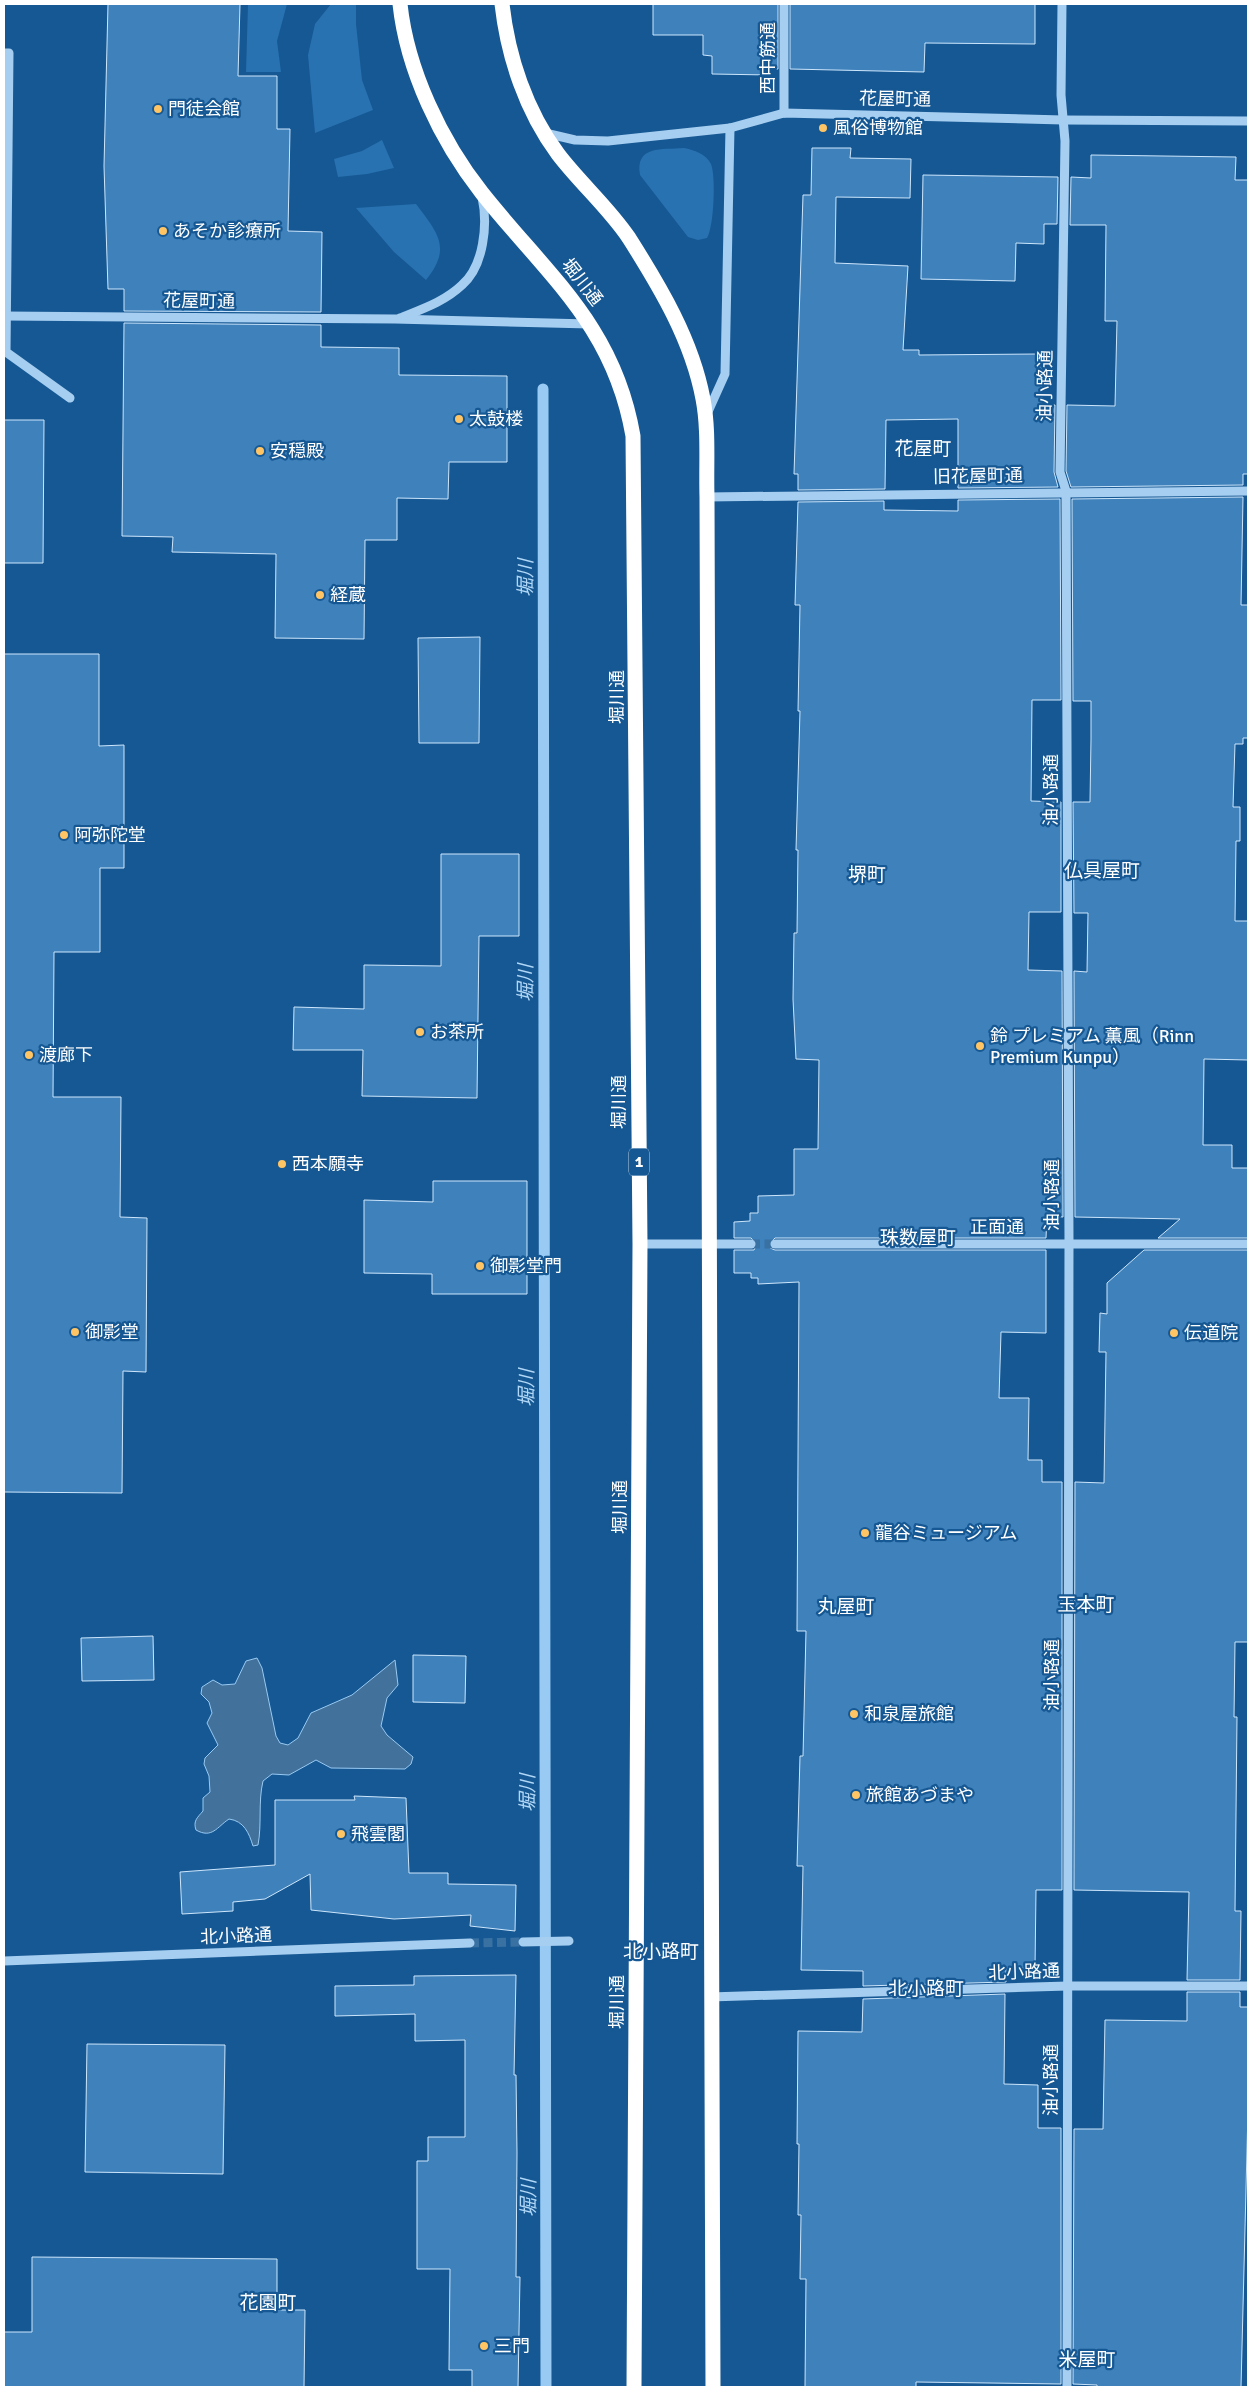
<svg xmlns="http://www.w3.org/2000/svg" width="1252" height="2391" font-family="Signika,'Noto Sans JP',sans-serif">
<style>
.green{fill:#2872b2}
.water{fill:#42719c;stroke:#98caf3}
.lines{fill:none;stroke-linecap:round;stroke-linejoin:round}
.stream{stroke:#98caf3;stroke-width:11}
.building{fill:#3e81bb;stroke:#cde6fc}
.minor-tunnel{stroke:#3971a3;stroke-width:9;stroke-dasharray:9 4.5;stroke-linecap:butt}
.minor{stroke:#a6cef1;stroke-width:9}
.highway{stroke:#fff;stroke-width:15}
.poi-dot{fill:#ffc565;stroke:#165893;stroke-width:2}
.labels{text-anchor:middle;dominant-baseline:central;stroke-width:4.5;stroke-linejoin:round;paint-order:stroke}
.shield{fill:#165893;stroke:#b9cddf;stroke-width:1}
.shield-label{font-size:16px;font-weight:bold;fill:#fff}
.street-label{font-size:18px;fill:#fff;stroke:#165893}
.poi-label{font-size:18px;fill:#fff;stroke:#165893;text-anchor:start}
.neighbourhood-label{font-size:19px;fill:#fff;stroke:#165893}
.water-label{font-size:19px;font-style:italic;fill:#b2d8f8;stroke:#165893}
</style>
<rect width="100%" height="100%" fill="#165893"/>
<g class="green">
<polygon points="248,4 287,4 277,41 281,72 246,72"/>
<polygon points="331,4 356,4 356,24 362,80 373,110 315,133 308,55 315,24"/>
<polygon points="382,140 394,168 367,174 338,177 334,159 362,151"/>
<path d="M684,148C694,150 706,154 711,164C716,176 714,227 707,238L698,240L688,237L640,175C635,145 662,150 684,148Z"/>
<path d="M416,204C438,233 452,248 426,280L394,252L356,208Z"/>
</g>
<path class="water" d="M257,1658L262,1668L276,1736L280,1743L288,1745L298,1738L311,1713L352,1695L395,1660L398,1685L387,1698L381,1726L387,1735L413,1757L411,1764L405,1769L331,1768L316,1760L289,1775L272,1774L263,1781C258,1802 262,1824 258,1845L253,1846C249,1833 244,1821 229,1819C217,1827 212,1839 196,1830C193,1821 197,1818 203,1811V1798L210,1792L209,1776L204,1764L205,1758L218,1745L207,1723L212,1713L209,1702L201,1694L202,1687L213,1680L222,1685L235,1684L246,1661Z"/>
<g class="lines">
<polyline class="stream" points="543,389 546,2387"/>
</g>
<g class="building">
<polygon points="108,4 240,4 238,76 277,76 277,129 290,129 288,231 322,232 321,312 124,311 124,289 108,289 104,166"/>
<polygon points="653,4 778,4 778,69 770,69 769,75 712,74 712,56 703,55 703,35 653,35"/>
<polygon points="790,4 1035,4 1035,44 925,43 924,72 790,69"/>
<polygon points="812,148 851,148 850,158 911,159 910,198 836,197 835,263 908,266 903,350 919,350 919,355 1039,354 1039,362 1042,362 1042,405 1055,405 1054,472 1058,487 958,488 958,419 886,420 885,489 798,490 798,474 794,474 803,195 811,195"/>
<polygon points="1091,155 1236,157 1235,180 1248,180 1248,474 1243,474 1243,485 1071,487 1066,471 1067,405 1115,406 1117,321 1105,321 1106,225 1070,225 1071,177 1091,178"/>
<polygon points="923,175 1058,177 1057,224 1044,224 1044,244 1016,243 1015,281 921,279"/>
<polygon points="124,323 321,325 321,347 399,348 399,375 507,376 507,462 449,462 448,499 397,498 397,540 365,540 364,639 275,638 276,554 172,552 173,537 122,536"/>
<polygon points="4,420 44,420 43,563 4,563"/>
<polygon points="1243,497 1241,605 1248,605 1248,738 1243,738 1243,744 1235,744 1233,807 1240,807 1240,841 1236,841 1235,921 1248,921 1248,1060 1204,1059 1203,1145 1232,1145 1232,1168 1248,1168 1248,1238 1158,1238 1180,1219 1075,1217 1074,971 1087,972 1088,913 1074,913 1073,802 1090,802 1091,739 1091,701 1073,701 1072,499"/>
<polygon points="1060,499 1061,700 1032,700 1031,801 1061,802 1061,912 1029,912 1028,970 1062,971 1063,1217 1047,1216 1046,1238 775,1238 769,1244 770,1248 775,1250 1046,1250 1046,1333 1001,1332 999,1398 1029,1398 1028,1460 1042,1460 1042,1482 1062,1482 1062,1890 1036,1890 1035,1968 1006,1968 1006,1982 863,1986 863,1971 801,1970 803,1866 797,1866 800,1756 803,1756 806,1631 797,1631 799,1282 758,1284 758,1278 751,1278 751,1273 734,1273 734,1250 754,1250 757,1244 751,1238 734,1238 734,1222 750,1221 750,1213 758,1213 758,1196 794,1195 794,1149 818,1149 819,1060 796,1059 793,999 794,933 797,933 798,850 796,850 800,711 798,711 800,605 795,605 798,502 884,501 884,510 958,511 958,500"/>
<polygon points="480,637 479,743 419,743 418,638"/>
<polygon points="4,654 99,654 99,746 124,745 124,868 100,868 100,952 54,952 53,1097 121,1097 120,1217 147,1218 146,1372 123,1371 122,1493 4,1492"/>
<polygon points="441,854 519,854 519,936 479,936 477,1098 362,1096 363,1050 293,1050 294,1007 364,1009 364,965 441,966"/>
<polygon points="433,1181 527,1181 527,1294 432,1294 432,1274 364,1273 364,1200 433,1202"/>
<polygon points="1144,1250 1248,1250 1248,1642 1235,1642 1234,1717 1237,1717 1235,1911 1241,1911 1240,1980 1187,1980 1189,1892 1074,1890 1075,1482 1104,1483 1106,1352 1099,1352 1100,1313 1107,1314 1107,1283"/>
<polygon points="153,1636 154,1680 82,1681 81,1638"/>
<polygon points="413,1655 466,1656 465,1703 413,1702"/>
<polygon points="354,1796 406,1798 409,1873 448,1873 448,1884 516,1885 515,1931 470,1926 471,1915 394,1919 311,1910 310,1874 265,1899 233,1902 233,1911 182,1914 180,1872 275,1865 275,1800 355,1800"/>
<polygon points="516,1975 514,2075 516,2075 517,2153 516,2277 520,2277 518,2387 472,2387 472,2370 449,2370 450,2269 417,2269 417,2161 428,2161 428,2137 465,2137 465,2040 415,2041 415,2014 335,2016 335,1986 414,1985 414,1976"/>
<polygon points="1187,1992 1240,1992 1240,2007 1248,2007 1248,2110 1241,2387 1097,2387 1097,2385 1073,2384 1074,2129 1103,2129 1105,2020 1187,2021"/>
<polygon points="1005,1994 1004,2084 1038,2085 1038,2128 1061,2128 1061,2384 916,2382 916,2387 805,2387 806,2279 800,2279 801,2215 798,2215 799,2144 797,2144 798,2031 862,2032 863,1999"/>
<polygon points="87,2044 225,2045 223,2174 85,2172"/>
<polygon points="32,2257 277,2259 277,2310 305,2310 304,2387 4,2387 4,2332 32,2332"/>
</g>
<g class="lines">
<g class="minor-tunnel">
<polyline points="751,1244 775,1244"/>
<polyline points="470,1943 523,1942"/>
</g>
<g class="minor">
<polyline points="1062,4 1061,95 1065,141 1060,472 1066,491 1069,1242 1067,2387"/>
<polyline points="4,53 9,53 6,352 70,398"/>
<polyline points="784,113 784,4"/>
<polyline points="545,133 575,140 608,141 730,128 784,113 1063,120 1248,121"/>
<polyline points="4,316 395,319 590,324"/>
<path d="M400,318C422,309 444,302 462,285C484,266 488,224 482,197"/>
<polyline points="707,414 725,374 730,128"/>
<polyline points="707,497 1248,491"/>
<polyline points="640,1244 751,1244"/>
<polyline points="775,1244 1248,1244"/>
<polyline points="523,1942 569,1941"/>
<polyline points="4,1961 470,1943"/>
<polyline points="710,1997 1068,1986 1248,1986"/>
</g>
<g class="highway">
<path d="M400,4C407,70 441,141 482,193C547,275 614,325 633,436L640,1244L634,2387"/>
<path d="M502,4C508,57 526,111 558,154C580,183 609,208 629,238C660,287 692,340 703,399C709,430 706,464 707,497L713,2387"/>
</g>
</g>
<g class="poi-dot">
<circle cx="158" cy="109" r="5"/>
<circle cx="823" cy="128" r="5"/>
<circle cx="163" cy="231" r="5"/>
<circle cx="459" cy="419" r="5"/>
<circle cx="260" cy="451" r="5"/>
<circle cx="320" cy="595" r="5"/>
<circle cx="64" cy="835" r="5"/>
<circle cx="420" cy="1032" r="5"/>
<circle cx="980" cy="1046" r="5"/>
<circle cx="29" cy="1055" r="5"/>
<circle cx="282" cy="1164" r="5"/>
<circle cx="480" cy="1266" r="5"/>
<circle cx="75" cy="1332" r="5"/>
<circle cx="1174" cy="1333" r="5"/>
<circle cx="865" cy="1533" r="5"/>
<circle cx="854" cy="1714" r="5"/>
<circle cx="856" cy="1795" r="5"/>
<circle cx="341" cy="1834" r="5"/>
<circle cx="484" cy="2346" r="5"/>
</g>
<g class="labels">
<rect class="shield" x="629" y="1148.5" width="20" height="27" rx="4"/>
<g class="shield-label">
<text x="639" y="1162">1</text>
</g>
<g class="street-label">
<text transform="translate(768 58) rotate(-90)">西中筋通</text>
<text transform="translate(895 99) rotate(1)">花屋町通</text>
<text transform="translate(582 282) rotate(52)">堀川通</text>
<text transform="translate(199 301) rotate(1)">花屋町通</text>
<text transform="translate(1045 386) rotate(-89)">油小路通</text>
<text transform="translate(978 476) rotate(-1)">旧花屋町通</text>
<text transform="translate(617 697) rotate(-90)">堀川通</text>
<text transform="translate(1051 790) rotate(-90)">油小路通</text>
<text transform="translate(619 1102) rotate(-90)">堀川通</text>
<text transform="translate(1052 1195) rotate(-90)">油小路通</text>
<text x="997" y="1227">正面通</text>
<text transform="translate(620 1507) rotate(-90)">堀川通</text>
<text transform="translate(1052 1675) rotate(-90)">油小路通</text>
<text transform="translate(236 1936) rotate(-2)">北小路通</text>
<text transform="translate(1024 1972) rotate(-2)">北小路通</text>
<text transform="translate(617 2002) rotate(-90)">堀川通</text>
<text transform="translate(1051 2080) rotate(-90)">油小路通</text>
</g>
<g class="poi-label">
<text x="168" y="109">門徒会館</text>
<text x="833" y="128">風俗博物館</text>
<text x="173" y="231">あそか診療所</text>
<text x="469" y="419">太鼓楼</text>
<text x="270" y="451">安穏殿</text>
<text x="330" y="595">経蔵</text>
<text x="74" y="835">阿弥陀堂</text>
<text x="430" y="1032">お茶所</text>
<text x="990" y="1036">鈴 プレミアム 薫風（Rinn<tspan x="990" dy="21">Premium Kunpu）</tspan></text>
<text x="39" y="1055">渡廊下</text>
<text x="292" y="1164">西本願寺</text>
<text x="490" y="1266">御影堂門</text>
<text x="85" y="1332">御影堂</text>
<text x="1184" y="1333">伝道院</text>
<text x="875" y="1533">龍谷ミュージアム</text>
<text x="864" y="1714">和泉屋旅館</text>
<text x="866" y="1795">旅館あづまや</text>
<text x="351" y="1834">飛雲閣</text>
<text x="494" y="2346">三門</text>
</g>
<g class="neighbourhood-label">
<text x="923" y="449">花屋町</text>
<text x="1102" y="871">仏具屋町</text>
<text x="867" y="875">堺町</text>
<text x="918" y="1238">珠数屋町</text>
<text x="1086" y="1605">玉本町</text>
<text x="846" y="1607">丸屋町</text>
<text x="661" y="1952">北小路町</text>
<text x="926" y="1989">北小路町</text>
<text x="268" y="2303">花園町</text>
<text x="1087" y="2360">米屋町</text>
</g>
<g class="water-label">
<text transform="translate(526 578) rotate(-90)">堀川</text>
<text transform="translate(526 983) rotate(-90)">堀川</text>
<text transform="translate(527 1388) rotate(-90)">堀川</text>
<text transform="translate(528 1793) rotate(-90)">堀川</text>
<text transform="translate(529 2198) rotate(-90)">堀川</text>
</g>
</g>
<rect width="1252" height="2391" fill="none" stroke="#ffffff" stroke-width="10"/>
</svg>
